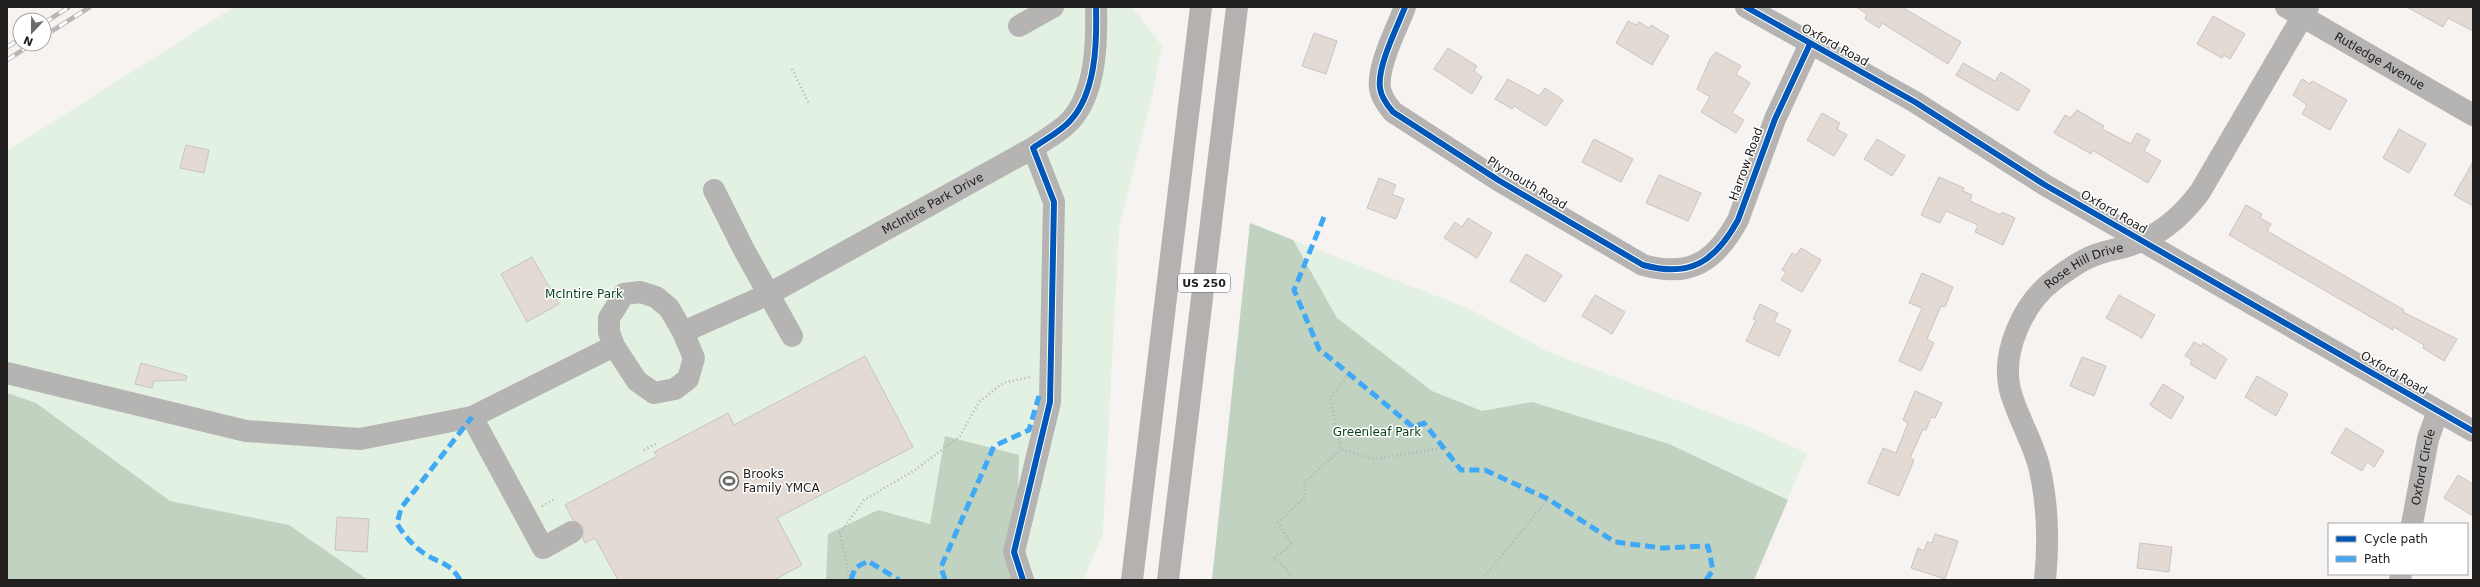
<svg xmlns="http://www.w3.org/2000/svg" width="2480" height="587" font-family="'DejaVu Sans',sans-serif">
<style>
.green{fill:#e2f1e2}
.forest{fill:#c1d2c1}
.building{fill:#e4dad4;stroke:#c7c4c3}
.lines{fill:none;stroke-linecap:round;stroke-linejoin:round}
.path{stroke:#b5b2b2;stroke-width:2.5;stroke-dasharray:1 3;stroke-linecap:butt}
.minor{stroke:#b6b3b3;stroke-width:22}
.highway{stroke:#b4b1b0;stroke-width:22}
.rail-casing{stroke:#b9b7b6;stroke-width:4.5}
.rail{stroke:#fff;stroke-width:3;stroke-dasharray:9;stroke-linecap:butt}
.quiet{stroke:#3fa9f5;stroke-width:5;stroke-dasharray:10 5;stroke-linecap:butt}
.cycleway-casing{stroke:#fff;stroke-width:8}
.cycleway{stroke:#0057b8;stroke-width:6}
.labels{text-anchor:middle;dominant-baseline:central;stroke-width:3;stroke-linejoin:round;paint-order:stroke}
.shield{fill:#fff;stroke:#646362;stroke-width:1}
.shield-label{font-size:11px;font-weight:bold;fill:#22201e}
.street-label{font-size:12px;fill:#22201e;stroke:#fff}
.park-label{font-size:12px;fill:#043f19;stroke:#fff}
.poi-label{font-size:12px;fill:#22201e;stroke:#fff;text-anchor:start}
</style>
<rect width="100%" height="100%" fill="#f7f3f1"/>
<g class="green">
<polygon points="234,7 1132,7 1162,46 1153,93 1119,229 1103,533 1083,580 7,580 7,151"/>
<polygon points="1250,223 1472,310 1546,351 1756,430 1807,453 1754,580 1212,580"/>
</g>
<g class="forest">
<polygon points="1250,223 1293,240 1337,318 1432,391 1482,411 1532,402 1669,444 1788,500 1754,580 1212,580"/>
<polygon points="7,393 36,403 170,501 289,525 368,580 7,580"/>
<polygon points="945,436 1019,455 1015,580 826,580 828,534 878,510 930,524"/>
</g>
<g class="building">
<polygon points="1856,7 1902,7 1961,42 1948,64 1882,23 1879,28 1865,19 1867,14"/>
<polygon points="2407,7 2473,7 2473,31 2448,18 2443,27"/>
<polygon points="2213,16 2245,34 2230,59 2224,55 2222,58 2197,44"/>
<polygon points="1628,21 1636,25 1639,22 1649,28 1651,25 1669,36 1652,65 1616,43"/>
<polygon points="1314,33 1337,41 1326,74 1302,66"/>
<polygon points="1448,48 1477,66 1474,71 1482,77 1472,94 1434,69"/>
<polygon points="1716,52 1741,66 1736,74 1750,83 1732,113 1744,120 1736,133 1701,112 1710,97 1697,89 1710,59"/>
<polygon points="1963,63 1995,81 2001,72 2030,90 2018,111 1956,75"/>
<polygon points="1508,79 1539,96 1545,88 1563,100 1546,126 1514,106 1512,109 1495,99"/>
<polygon points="2302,79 2310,84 2312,81 2347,100 2330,130 2302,114 2307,105 2293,95"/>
<polygon points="2077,110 2104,126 2102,129 2131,144 2137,133 2150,140 2144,151 2161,161 2148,183 2092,150 2091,154 2054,133 2065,115 2070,118"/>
<polygon points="1822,113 1840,123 1837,129 1847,135 1834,156 1807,140"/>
<polygon points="2399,129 2426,144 2409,173 2383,158"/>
<polygon points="1594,139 1633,159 1621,182 1582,162"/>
<polygon points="1877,139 1905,156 1892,176 1864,159"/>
<polygon points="186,145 209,150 204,173 180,168"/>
<polygon points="2473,162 2473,206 2454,195"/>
<polygon points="1659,175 1701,193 1688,221 1646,203"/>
<polygon points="1939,177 1964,188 1963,191 1972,195 1970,201 2000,215 2002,212 2015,218 2003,245 1975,232 1978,225 1946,211 1940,223 1921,215"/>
<polygon points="1379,178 1396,185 1392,194 1404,199 1396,219 1367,208"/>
<polygon points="2246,205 2262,214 2260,218 2271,224 2267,231 2404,310 2403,312 2457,339 2444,361 2423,348 2424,345 2394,327 2393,330 2229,235"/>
<polygon points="1468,218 1492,233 1477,258 1444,238 1455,222 1462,227"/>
<polygon points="1801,248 1821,260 1802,292 1781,280 1786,272 1782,270 1792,253 1796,255"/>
<polygon points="1526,254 1562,275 1545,302 1510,281"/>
<polygon points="532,257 559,304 527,322 501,274"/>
<polygon points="1922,273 1953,287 1945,307 1941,306 1927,339 1934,343 1921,371 1899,361 1922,308 1909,303"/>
<polygon points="1595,295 1625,312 1612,334 1582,316"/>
<polygon points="2119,295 2155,315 2142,338 2106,318"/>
<polygon points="1760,304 1778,313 1774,322 1791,330 1779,356 1746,341 1756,320 1753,319"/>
<polygon points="2194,342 2201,346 2203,343 2227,359 2215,379 2190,364 2192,360 2185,356"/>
<polygon points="865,356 913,447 777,518 802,565 774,580 618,580 595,538 585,543 583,539 583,526 573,520 565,505 657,456 654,452 728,413 734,425"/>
<polygon points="2082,357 2106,366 2094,396 2070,386"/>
<polygon points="141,363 187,376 186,380 154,381 152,388 135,384"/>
<polygon points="2257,376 2288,394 2276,416 2245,397"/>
<polygon points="2163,384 2184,397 2171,419 2150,405"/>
<polygon points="1915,391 1942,403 1935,418 1931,417 1926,430 1923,429 1910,458 1914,460 1899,496 1868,483 1883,448 1896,453 1908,423 1903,420"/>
<polygon points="2346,428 2384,451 2374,467 2367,462 2362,471 2331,453"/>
<polygon points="2458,475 2473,484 2473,516 2444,498"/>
<polygon points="337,517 369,519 367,552 335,550"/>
<polygon points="1935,534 1958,541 1945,579 1911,568 1918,548 1924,551 1927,542 1932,543"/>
<polygon points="2140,543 2172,547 2169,572 2137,568"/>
</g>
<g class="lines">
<g class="path">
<polyline points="792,69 809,104"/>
<polyline points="1349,374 1330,398 1341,449 1373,459 1443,448"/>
<polyline points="644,450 657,443"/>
<polyline points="542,506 556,498"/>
<polyline points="850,580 840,533 864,500 915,470 960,436 979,402 1003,383 1030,377"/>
<polyline points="1288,580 1291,573 1273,558 1292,545 1278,523 1305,497 1304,483 1341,449"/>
<polyline points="1484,580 1486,575 1548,499"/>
</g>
<g class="minor">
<path d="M1405,7C1397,28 1377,66 1380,88C1381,97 1387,105 1393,112L1498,180L1643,265C1690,278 1715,262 1738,220L1775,119L1810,44"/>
<polyline points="1746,7 1915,102 2045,185 2473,431"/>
<path id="s1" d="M2286,7L2473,115"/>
<polyline points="1019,26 1053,7"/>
<polyline points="714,190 743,248 792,336"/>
<polygon points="640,292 656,297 669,308 683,332 694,358 688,379 675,389 654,393 637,381 614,346 609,332 609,318 624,294"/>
<path id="s2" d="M683,332L769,294L1033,148C1044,140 1060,132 1070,121C1096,93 1097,43 1096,7"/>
<polyline points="7,373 246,431 360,439 472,417 614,346"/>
<polyline points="472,417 543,548 572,532"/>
<path id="s3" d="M2412,524L2428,439L2438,411"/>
<polyline points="1023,580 1014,552 1050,402 1054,202 1033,148"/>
<path id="s4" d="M2045,580C2049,541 2048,504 2039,466C2032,440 2017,416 2010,390C2001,352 2023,303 2054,280C2067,270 2082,259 2098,254C2113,249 2130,247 2144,240C2168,228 2184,213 2200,192L2308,7"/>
<polyline points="2400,580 2401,574"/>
</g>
<g class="highway">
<polyline points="1132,580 1201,7"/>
<polyline points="1168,580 1237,7"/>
</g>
<defs>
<g id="rail">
<polyline points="44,23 69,7"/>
<polyline points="44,36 90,7"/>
<polyline points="7,47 20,39"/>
<polyline points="7,60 32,44"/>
</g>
</defs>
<use href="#rail" class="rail-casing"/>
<use href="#rail" class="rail"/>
<g class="quiet">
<polyline points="1324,217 1294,290 1319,349 1413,427 1424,423 1461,470 1485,470 1548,499 1615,542 1662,548 1708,546 1713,570 1706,580"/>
<path d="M460,580C450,562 440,564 425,554C414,547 404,535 397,524L401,508L472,417"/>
<polyline points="851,580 855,568 868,561 899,580"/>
<polyline points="945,580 941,567 994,446 1029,430 1039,396"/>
</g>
<defs>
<g id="cycleway">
<path d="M1405,7C1397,28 1377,66 1380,88C1381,97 1387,105 1393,112L1498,180L1643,265C1690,278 1715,262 1738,220L1775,119L1810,44"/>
<polyline points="1746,7 1915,102 2045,185 2473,431"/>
<path d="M1023,580L1014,552L1050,402L1054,202L1033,148C1044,140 1060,132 1070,121C1096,93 1097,43 1096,7"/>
</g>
</defs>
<use href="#cycleway" class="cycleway-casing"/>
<use href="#cycleway" class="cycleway"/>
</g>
<defs>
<symbol id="stadium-ring" viewBox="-11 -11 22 22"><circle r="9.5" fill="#fff" stroke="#6d6a68" stroke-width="1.5"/><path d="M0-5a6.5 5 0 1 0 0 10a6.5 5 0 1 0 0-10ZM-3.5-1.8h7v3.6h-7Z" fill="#6d6a68"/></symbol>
</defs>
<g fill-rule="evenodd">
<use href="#stadium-ring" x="718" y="470" width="22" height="22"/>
</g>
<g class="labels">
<rect class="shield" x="1178" y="274" width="52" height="18" rx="3"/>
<g class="shield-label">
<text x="1204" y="283">US 250</text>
</g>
<g class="street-label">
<text transform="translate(1835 45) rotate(29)">Oxford Road</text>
<text stroke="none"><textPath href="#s1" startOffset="108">Rutledge Avenue</textPath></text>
<text transform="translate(1746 164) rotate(-70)">Harrow Road</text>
<text transform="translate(1527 183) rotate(31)">Plymouth Road</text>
<text stroke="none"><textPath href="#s2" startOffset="281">McIntire Park Drive</textPath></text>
<text transform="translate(2114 212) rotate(30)">Oxford Road</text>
<text stroke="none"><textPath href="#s4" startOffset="354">Rose Hill Drive</textPath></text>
<text transform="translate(2394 373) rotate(30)">Oxford Road</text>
<text stroke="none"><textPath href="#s3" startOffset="58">Oxford Circle</textPath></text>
</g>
<g class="park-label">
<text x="584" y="294">McIntire Park</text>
<text x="1377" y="432">Greenleaf Park</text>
</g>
<g class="poi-label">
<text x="743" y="474">Brooks<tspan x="743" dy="14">Family YMCA</tspan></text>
</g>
</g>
<rect width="2480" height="587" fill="none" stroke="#22201e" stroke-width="16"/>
<rect x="2328" y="523" width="140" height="52" fill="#ffffff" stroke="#a7a6a5"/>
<rect x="2336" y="536" width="20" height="6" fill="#0057b8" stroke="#a7a6a5"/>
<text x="2364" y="543" font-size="12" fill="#22201e">Cycle path</text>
<rect x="2336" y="556" width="20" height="6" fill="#3fa9f5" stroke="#a7a6a5"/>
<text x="2364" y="563" font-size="12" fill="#22201e">Path</text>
<g transform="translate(32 32) rotate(202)"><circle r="19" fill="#ffffff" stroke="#a7a6a5"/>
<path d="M0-3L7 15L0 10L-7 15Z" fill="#6d6a68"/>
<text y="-6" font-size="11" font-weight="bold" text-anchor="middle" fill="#22201e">N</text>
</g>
</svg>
